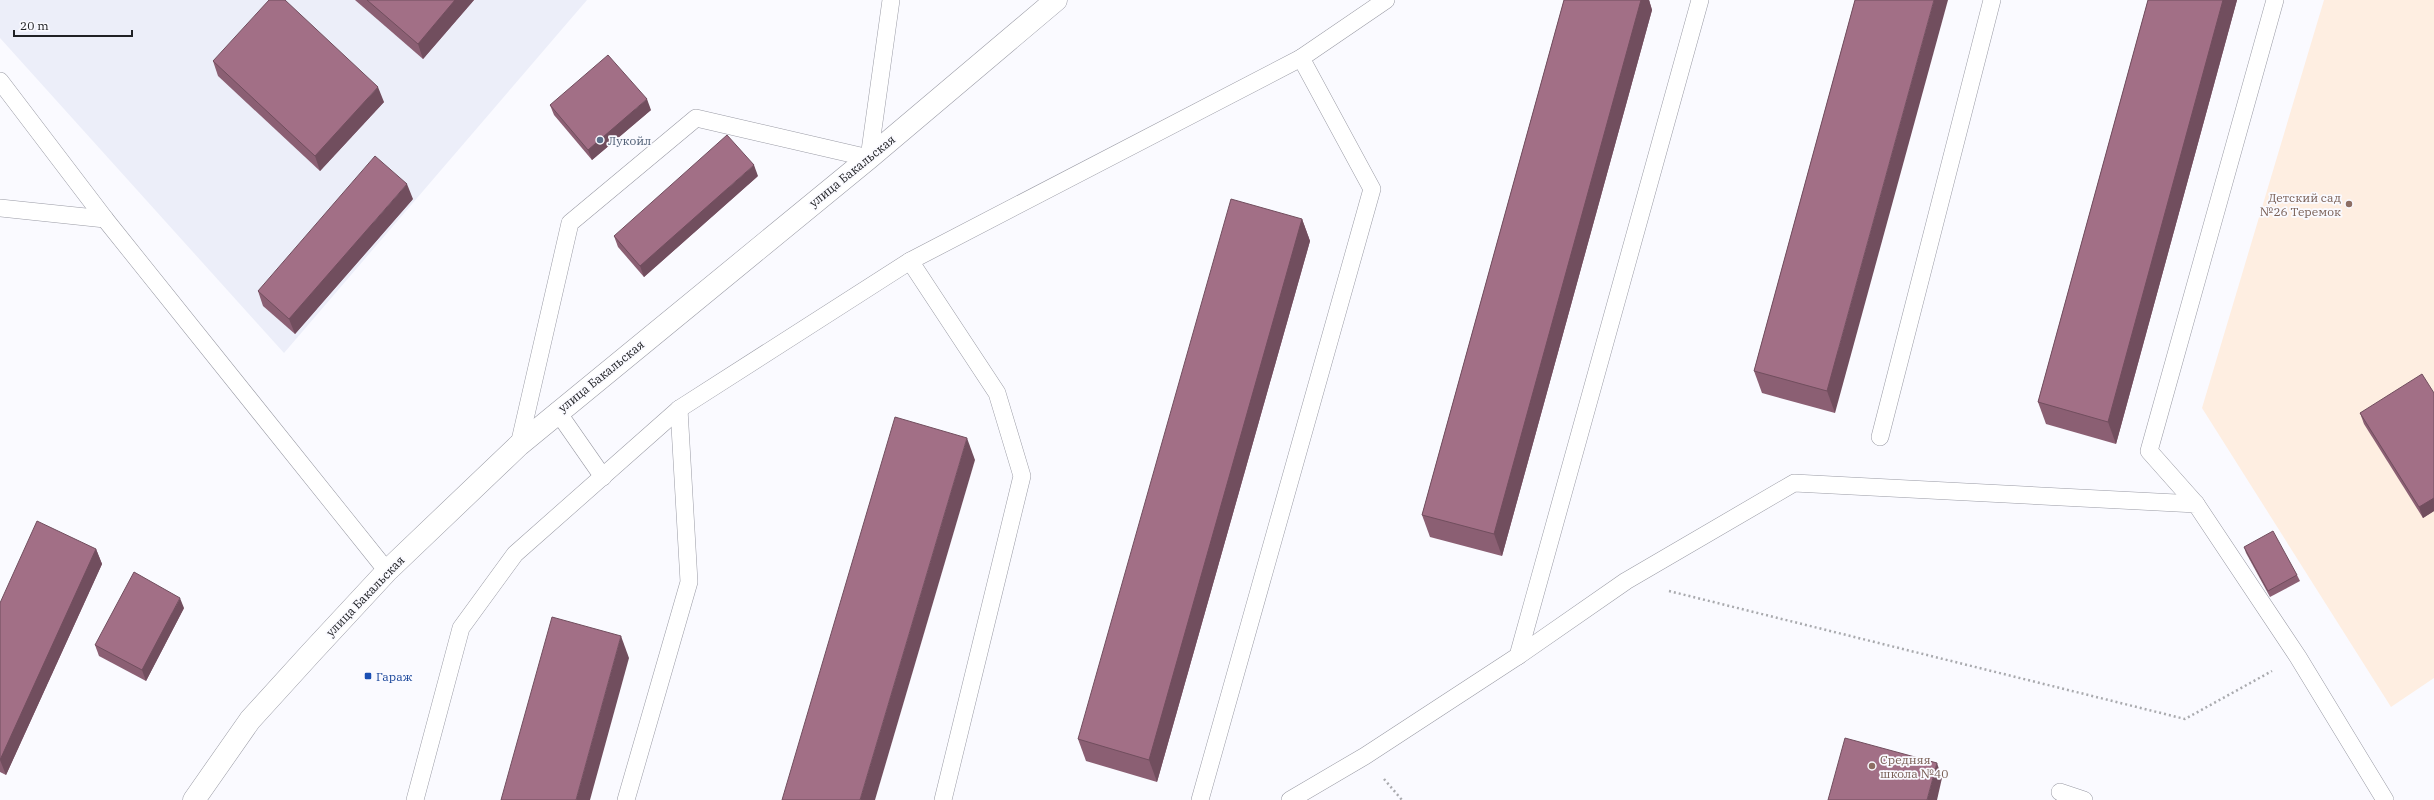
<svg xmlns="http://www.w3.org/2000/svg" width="2434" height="800" font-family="'IBM Plex Serif',serif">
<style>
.built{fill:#eceef9}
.education{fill:#feeee1}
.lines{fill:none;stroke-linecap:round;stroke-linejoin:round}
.lane-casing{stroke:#9a9ba5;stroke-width:18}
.primary-casing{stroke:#9a9ba5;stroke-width:23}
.path{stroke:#a9aaae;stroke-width:2.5;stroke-dasharray:2 3;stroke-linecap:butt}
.lane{stroke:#fff;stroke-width:17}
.primary{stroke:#fff;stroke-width:22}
.wall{fill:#8b5f73}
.shaded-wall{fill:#714e5e}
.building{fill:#a26f86;stroke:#714e5e}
.service-dot{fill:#5c6f8a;stroke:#fafaff;stroke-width:1.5}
.education-dot{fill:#8d6e63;stroke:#fafaff;stroke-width:1.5}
.transit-dot{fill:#1a4fb4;stroke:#fafaff;stroke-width:1.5}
.labels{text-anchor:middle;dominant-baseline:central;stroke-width:3.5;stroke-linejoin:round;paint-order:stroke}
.service-label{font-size:12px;fill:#4e5e75;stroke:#fafaff;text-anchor:start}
.street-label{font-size:12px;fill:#202125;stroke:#fafaff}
.education-label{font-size:12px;fill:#785e54;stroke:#fafaff;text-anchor:end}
.transit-label{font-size:12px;fill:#164399;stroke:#fafaff;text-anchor:start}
</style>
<rect width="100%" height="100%" fill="#fafaff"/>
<polygon class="built" points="0,0 587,0 284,353 0,38"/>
<polygon class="education" points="2324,0 2434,0 2434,678 2391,707 2202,408"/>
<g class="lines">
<defs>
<g id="lane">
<polyline points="0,81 105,219 387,571"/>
<polyline points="0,208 105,219"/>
<polyline points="910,261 997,393 1022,476 943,800"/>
<polyline points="557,411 603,477"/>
<polyline points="1880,437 1992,0"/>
<polyline points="519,445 570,223 696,118 869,158 891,0"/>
<polyline points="2196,504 2149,451 2275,0"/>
<polyline points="1518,656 1626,581 1794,483 2196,504 2298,657 2385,800"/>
<polyline points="2060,792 2084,800"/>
<polyline points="415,800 461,628 515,554 679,409 910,261 1301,58 1386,0"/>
<polyline points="626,800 689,582 679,409"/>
<polyline points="1200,800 1372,189 1301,58"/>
<polyline points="1290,800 1365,756 1518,656 1700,0"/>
</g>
<polyline id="primary" points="194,800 250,720 310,654 387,571 519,445 869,158 1056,0"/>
</defs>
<use href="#lane" class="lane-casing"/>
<use href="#primary" class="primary-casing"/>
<g class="path">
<polyline points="1669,591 2185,719 2272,671"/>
<polyline points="1384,779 1402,800"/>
</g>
<use href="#lane" class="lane"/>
<use href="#primary" class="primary"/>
</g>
<g class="wall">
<polygon points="355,0 474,0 423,59"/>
<polygon points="1564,0 1649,0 1652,10 1502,556 1430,537 1422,515"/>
<polygon points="1855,0 1835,413 1762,393 1754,371"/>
<polygon points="2148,0 2237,0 2116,444 2046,424 2038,402"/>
<polygon points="213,61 384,102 320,171 218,76"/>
<polygon points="550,105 651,110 592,160 554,115"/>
<polygon points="758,176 644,277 618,247 614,236"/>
<polygon points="413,199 295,334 263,306 258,291"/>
<polygon points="1302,219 1310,241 1157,782 1086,761 1078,739"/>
<polygon points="2434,393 2434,511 2423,518 2364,424 2360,413"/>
<polygon points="2244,547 2297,575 2300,581 2270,597 2246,553"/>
<polygon points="96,549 102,564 6,775 0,772 0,603"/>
<polygon points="184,608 146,681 99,656 95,645"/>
</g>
<g class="shaded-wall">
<polygon points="455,0 474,0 423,59 418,44"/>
<polygon points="1641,0 1649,0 1652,10 1502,556 1494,534"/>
<polygon points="1934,0 1948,0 1835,413 1827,391"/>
<polygon points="2223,0 2237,0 2116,444 2108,422"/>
<polygon points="378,87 384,102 320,171 315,156"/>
<polygon points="647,99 651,110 592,160 588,150"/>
<polygon points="754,165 758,176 644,277 640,266"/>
<polygon points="407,184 413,199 295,334 289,319"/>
<polygon points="1302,219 1310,241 1157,782 1149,760"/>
<polygon points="967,438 975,460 875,800 860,800"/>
<polygon points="2434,498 2434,511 2423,518 2419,507"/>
<polygon points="96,549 102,564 6,775 0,760"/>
<polygon points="180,598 184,608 146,681 142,670"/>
<polygon points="621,636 629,658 590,800 576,800"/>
<polygon points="1937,763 1942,778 1937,800 1927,800"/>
</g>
<g class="building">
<polygon points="269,0 285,0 378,87 315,156 213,61"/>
<polygon points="367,0 455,0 418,44"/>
<polygon points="1564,0 1641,0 1494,534 1422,515"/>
<polygon points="1855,0 1934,0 1827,391 1754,371"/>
<polygon points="2148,0 2223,0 2108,422 2038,402"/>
<polygon points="608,55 647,99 588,150 550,105"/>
<polygon points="727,135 754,165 640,266 614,236"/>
<polygon points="375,156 407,184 289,319 258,291"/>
<polygon points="1231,199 1302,219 1149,760 1078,739"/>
<polygon points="2422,374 2434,393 2434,498 2419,507 2360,413"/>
<polygon points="895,417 967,438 860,800 782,800"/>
<polygon points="37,521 96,549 0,760 0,603"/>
<polygon points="2273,531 2297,575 2268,591 2244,547"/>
<polygon points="134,572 180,598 142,670 95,645"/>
<polygon points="552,617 621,636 576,800 501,800"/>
<polygon points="1845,738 1937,763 1927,800 1828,800"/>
</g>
<circle class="service-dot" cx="600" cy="140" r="4"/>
<g class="education-dot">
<circle cx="2349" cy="204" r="4"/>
<circle cx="1872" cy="766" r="4"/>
</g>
<rect class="transit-dot" x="364" y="672" width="8" height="8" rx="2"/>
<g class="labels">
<g class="service-label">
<text x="608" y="140">Лукойл</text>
</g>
<g class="street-label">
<text transform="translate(852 171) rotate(-39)">улица Бакальская</text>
<text transform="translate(601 376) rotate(-39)">улица Бакальская</text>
<text transform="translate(365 596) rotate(-46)">улица Бакальская</text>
</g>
<g class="education-label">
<text x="2341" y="197">Детский сад<tspan x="2341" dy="14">№26 Теремок</tspan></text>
<text x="1880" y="759" text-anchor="start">Средняя<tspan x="1880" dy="14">школа №40</tspan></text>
</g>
<g class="transit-label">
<text x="376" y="676">Гараж</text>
</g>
</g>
<path d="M14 30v6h118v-6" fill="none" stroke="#202125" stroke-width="2"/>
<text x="20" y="30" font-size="12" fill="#202125" stroke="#fafaff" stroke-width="3" paint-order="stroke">20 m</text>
</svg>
